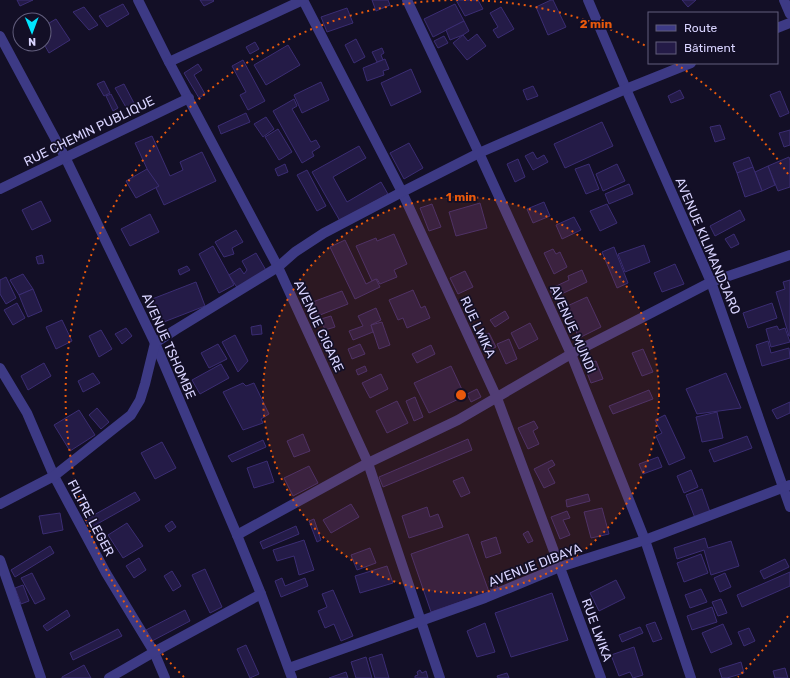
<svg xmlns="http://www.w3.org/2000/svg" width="790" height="678" font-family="Rubik,sans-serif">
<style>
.building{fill:#241b47;stroke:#3b2d73}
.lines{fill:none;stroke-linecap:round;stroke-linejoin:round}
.minor{stroke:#3d3a85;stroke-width:10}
.ring{fill:none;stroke:#e8590c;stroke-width:2;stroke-dasharray:2 4}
.labels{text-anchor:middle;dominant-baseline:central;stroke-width:3.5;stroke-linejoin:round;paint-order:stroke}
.street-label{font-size:13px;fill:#d9d4ff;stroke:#130f26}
.centre{fill:#e8590c;stroke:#130f26;stroke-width:2}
.ring-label{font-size:12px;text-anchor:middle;font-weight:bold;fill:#e8590c;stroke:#130f26;stroke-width:3.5;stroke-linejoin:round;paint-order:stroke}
</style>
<rect width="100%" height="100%" fill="#130f26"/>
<g class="building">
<polygon points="17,0 33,0 20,6"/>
<polygon points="200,0 213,0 214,1 204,6"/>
<polygon points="372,0 388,0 390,5 376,11"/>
<polygon points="456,0 478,0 483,9 465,16"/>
<polygon points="551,0 553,0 566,27 548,35 536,7"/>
<polygon points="682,0 696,0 688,7"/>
<polygon points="123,4 129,14 107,27 99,16"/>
<polygon points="455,4 464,21 433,37 424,19"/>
<polygon points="84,7 98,25 89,30 73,12"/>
<polygon points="501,7 514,29 498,38 493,30 498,27 490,13"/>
<polygon points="347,8 353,23 327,32 321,17"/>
<polygon points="56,19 70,40 49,53 44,44 44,26"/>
<polygon points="464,21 469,31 463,35 450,40 446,30"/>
<polygon points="477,34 486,46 467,60 453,43 463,35 468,41"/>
<polygon points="444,36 448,43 438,48 434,41"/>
<polygon points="356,39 365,57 354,63 345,45"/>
<polygon points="255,42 259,49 250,54 246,47"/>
<polygon points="288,45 300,65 266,85 254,65"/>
<polygon points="382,48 384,53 381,55 383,60 377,62 372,52"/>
<polygon points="385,59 389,69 383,71 384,75 367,81 363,68"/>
<polygon points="243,60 265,101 248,110 240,95 246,92 232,66"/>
<polygon points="198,64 202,70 194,75 205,94 199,98 184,73"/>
<polygon points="411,69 421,92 391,106 381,83"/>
<polygon points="104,81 110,93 104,96 97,84"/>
<polygon points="321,82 329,100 302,113 294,95"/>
<polygon points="124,84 135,105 127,109 115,88"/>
<polygon points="533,86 538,96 527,100 523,90"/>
<polygon points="680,90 684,98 671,103 668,96"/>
<polygon points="780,91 789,113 780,117 770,95"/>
<polygon points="111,94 118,108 113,111 106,96"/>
<polygon points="294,99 297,106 292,109 311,142 316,140 320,147 312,152 314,156 302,163 273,111"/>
<polygon points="246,113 250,122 221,134 218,126"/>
<polygon points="266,117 274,129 263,137 254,124"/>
<polygon points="602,122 613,146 565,168 554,144"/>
<polygon points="720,125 725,139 715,142 710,127"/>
<polygon points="278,129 292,152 279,160 265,137"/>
<polygon points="790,130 790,145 784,147 779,133"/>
<polygon points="152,136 170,176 183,170 180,162 202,152 216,181 164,205 135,143"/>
<polygon points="409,143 423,168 404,179 390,153"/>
<polygon points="359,146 366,158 333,177 347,202 381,182 388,194 340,221 312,172"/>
<polygon points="533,152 537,159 544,155 548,162 533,170 525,156"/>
<polygon points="749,157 753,167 737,173 733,163"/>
<polygon points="789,157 790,161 790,187 778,191 768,166"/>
<polygon points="518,159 525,177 515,182 507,164"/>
<polygon points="285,164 288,172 278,176 275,169"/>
<polygon points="589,164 599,189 586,194 575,169"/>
<polygon points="617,164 625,181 603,191 596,174"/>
<polygon points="768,166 775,185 762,191 755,172"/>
<polygon points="753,167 762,191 745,197 737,173"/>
<polygon points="147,169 159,186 136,198 126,181"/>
<polygon points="307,170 326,206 317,211 297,175"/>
<polygon points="629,184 633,194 609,204 605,194"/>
<polygon points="41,201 51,221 32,230 22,210"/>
<polygon points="544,202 550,216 533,223 527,209"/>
<polygon points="480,203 487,228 456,236 449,212"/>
<polygon points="432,204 441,227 429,231 420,208"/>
<polygon points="607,204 617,223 600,231 590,211"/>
<polygon points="740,210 745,220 715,236 710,226"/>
<polygon points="150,214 159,232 130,246 121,229"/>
<polygon points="574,217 581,230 562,239 556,225"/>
<polygon points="236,230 243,242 232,248 234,254 224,257 215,242"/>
<polygon points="394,234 407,264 394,270 397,277 380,284 377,279 372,281 356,246 376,238 377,241"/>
<polygon points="734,234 739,244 731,248 725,239"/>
<polygon points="345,240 366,284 376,279 380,287 355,299 330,247"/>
<polygon points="644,245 650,262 625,272 618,254"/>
<polygon points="213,246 229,275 234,285 219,293 199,254"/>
<polygon points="614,247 628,283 617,288 602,252"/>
<polygon points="553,249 556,254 560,252 567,267 554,274 544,253"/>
<polygon points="256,253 267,272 238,289 229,275 240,268 244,274 247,270 242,261"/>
<polygon points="42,255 44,263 38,264 36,257"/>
<polygon points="675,264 684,284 662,292 654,273"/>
<polygon points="187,266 190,270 180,275 178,270"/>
<polygon points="582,270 587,282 553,298 550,289 569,280 568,276"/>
<polygon points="465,271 473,287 458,294 450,278"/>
<polygon points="23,274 33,289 19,295 10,280"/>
<polygon points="6,277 16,298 6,304 0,294 0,280"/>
<polygon points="790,280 790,336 789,336 776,292 785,289 783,282"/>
<polygon points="196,282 205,306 156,325 147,301"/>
<polygon points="33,289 42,311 28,317 19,295"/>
<polygon points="413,290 421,308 425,306 430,318 407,328 403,318 398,320 389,300"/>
<polygon points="342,291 348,304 315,317 310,303"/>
<polygon points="587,297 601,327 579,338 565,307"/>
<polygon points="17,303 25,318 13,325 4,310"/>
<polygon points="772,303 777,318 748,328 743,313"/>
<polygon points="376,308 381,320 371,325 373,332 353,340 349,331 363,326 358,316"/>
<polygon points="505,311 509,318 495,327 490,320"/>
<polygon points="331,316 335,327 325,330 321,319"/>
<polygon points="62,320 72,341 56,349 46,327"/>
<polygon points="382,322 390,345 379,349 371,325"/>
<polygon points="530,323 538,339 519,349 511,333"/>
<polygon points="261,325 262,334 252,335 251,327"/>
<polygon points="777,326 779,330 785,328 790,342 771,347 766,329"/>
<polygon points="126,328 132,336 122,344 115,334"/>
<polygon points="101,330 112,349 99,357 89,336"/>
<polygon points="489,333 496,347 487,352 480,337"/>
<polygon points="235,335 248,361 238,372 222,342"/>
<polygon points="509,339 517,359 506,364 497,344"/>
<polygon points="329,341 330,346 323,348 321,343"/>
<polygon points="768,341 771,353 789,348 790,358 762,366 756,345"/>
<polygon points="218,344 227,359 209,368 201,353"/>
<polygon points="360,344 365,354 352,359 348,349"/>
<polygon points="431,345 435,354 417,363 412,354"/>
<polygon points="643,349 653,372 642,376 632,353"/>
<polygon points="596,361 603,379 591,383 584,365"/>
<polygon points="44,363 51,376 28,390 21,376"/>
<polygon points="221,364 229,378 200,394 192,380"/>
<polygon points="365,366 367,371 358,375 356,370"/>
<polygon points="451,366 465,396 429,413 414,383"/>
<polygon points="93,373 100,383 83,392 78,381"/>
<polygon points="726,373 741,408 697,414 686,389"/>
<polygon points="381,374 388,389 370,398 362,383"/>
<polygon points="243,383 246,386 254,383 269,414 261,419 263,423 243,430 223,392"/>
<polygon points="477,389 481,397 471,402 467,394"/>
<polygon points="649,390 653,399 613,414 609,406"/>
<polygon points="415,397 423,417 414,421 406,401"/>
<polygon points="397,401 408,423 387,433 376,411"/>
<polygon points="790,402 790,413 777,419 772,410"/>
<polygon points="97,408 109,422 101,429 89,415"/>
<polygon points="79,410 95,435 70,451 54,425"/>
<polygon points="717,412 723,438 702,442 696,417"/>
<polygon points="665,415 685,458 669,465 656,436 662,433 655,420"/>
<polygon points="534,421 538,428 533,431 539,444 528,449 518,428"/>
<polygon points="303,434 310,451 294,457 287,441"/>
<polygon points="747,436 752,448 714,462 709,450"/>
<polygon points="468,439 472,450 383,487 379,477"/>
<polygon points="263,440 266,447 232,462 228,456"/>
<polygon points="162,442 176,468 155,479 141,453"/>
<polygon points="658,457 662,467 643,474 639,464"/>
<polygon points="552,460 555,465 548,469 555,483 544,488 534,469"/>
<polygon points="267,461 274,482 254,488 247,468"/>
<polygon points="309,466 318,483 293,496 284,478"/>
<polygon points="691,470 698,487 684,493 677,476"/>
<polygon points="463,477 470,493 461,497 453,481"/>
<polygon points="702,489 710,512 695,518 686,495"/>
<polygon points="135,492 140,500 90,528 85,520"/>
<polygon points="588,494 590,501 567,507 566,500"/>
<polygon points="351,504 359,517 331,533 323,520"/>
<polygon points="427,507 430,517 438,514 443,527 409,538 402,516"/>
<polygon points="602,508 609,534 591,538 584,512"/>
<polygon points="567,511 570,518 563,520 570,535 560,539 551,517"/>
<polygon points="60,513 63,530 43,534 39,516"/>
<polygon points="314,519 321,540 317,542 309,521"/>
<polygon points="172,521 176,527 169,532 165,526"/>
<polygon points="127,523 143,546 123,558 108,535"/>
<polygon points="296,526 299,534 263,549 260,542"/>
<polygon points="528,531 533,541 528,543 523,534"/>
<polygon points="468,534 489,592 431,612 411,554"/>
<polygon points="496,537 501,553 486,558 481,542"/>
<polygon points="705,538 708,548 731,541 739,566 711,575 704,550 677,559 674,548"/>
<polygon points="304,540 314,570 299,575 294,556 277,561 273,550"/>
<polygon points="50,546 54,553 15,577 11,570"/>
<polygon points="370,548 376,563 357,570 351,555"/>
<polygon points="701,554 708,573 684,582 677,563"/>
<polygon points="139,558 146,570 134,578 126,566"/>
<polygon points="785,559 789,567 764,579 760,571"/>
<polygon points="387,566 393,583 360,593 355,576"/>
<polygon points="205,569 222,607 210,613 192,575"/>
<polygon points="172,571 181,586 173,591 164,576"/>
<polygon points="790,572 790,586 742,607 737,595"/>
<polygon points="32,573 45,599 35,604 21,578"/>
<polygon points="725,573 731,587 720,592 714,578"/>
<polygon points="282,578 285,586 305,578 308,586 281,597 275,581"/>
<polygon points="495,579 498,588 491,590 489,581"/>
<polygon points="616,580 625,598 599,611 590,593"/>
<polygon points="23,585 29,601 21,604 15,588"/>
<polygon points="701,589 707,602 690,608 685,595"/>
<polygon points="333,590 353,636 341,641 334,624 325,628 318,611 327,607 322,594"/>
<polygon points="552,593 568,640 511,657 495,613"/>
<polygon points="721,599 727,613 718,616 712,602"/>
<polygon points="712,607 717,622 692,630 687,616"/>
<polygon points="67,610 70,616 47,631 43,626"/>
<polygon points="185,610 190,621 152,641 146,630"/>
<polygon points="655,622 662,639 653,642 646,625"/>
<polygon points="485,623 495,652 477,657 467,631"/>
<polygon points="723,624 732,644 711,653 702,633"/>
<polygon points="640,627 643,633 622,642 619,635"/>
<polygon points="749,628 755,641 744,646 738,632"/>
<polygon points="118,629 122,636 73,660 70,653"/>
<polygon points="246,645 259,674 250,678 237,649"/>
<polygon points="634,647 643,675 633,678 630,672 619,676 611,655"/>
<polygon points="382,654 389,678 375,678 369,658"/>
<polygon points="366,657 372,678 356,678 351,662"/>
<polygon points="741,662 744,673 727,678 722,678 719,669"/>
<polygon points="84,665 91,678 62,678 62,677"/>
<polygon points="785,668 788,678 775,678 773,671"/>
<polygon points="420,670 422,673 426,671 428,678 415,678 415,676 418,675 417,672"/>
<polygon points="346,672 348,678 329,678"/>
<polygon points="507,673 509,678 498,678 497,676"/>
</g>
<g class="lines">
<g class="minor">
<polyline points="138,0 169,62 278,267 368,463 440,678"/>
<polyline points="303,0 402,192 497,398 601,678"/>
<polyline points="407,0 479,153 571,354 645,540 691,678"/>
<polyline points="588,0 626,89 711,282 790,507"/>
<polyline points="784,0 790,14"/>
<polyline points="777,28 790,23"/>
<polyline points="0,36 65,157 155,343 237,535 261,594 292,678"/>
<polyline points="169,62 303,0"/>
<polyline points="0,189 189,98"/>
<polyline points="0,368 27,413 54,476 106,573 154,652 165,678"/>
<polyline points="0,504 54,476 131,415 140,400 145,384 155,343 175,330 278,267 295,252 324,233 402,192 479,153 626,89 691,63"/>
<polyline points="237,535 368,463 458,420 571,354 653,312 711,282 790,255"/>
<polyline points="0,560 41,678"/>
<polyline points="289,668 485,598 560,567 645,540 790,485"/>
<polyline points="109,678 154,652 261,594"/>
</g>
</g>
<circle cx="461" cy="395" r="198" fill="#e8590c" fill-opacity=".12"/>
<g class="ring">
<circle cx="461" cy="395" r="198"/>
<path d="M788 616A395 395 0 0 1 738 677M184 677A395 395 0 0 1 458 0M464 0A395 395 0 0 1 646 46M676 64A395 395 0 0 1 788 174"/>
</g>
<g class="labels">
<g class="street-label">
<text transform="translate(89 131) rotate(-26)">RUE CHEMIN PUBLIQUE</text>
<text transform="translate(708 246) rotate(67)">AVENUE KILIMANDJARO</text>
<text transform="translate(319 326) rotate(65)">AVENUE CIGARE</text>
<text transform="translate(478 327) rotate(65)">RUE LWIKA</text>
<text transform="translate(573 329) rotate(66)">AVENUE MUNDI</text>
<text transform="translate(169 346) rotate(66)">AVENUE TSHOMBE</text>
<text transform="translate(91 518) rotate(62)">FILTRE LEGER</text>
<text transform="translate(535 565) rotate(-21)">AVENUE DIBAYA</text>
<text transform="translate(597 630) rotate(70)">RUE LWIKA</text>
</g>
</g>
<circle cx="461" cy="395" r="6" class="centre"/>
<g class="ring-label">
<text x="596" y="28">2 min</text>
<text x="461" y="201">1 min</text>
</g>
<rect x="648" y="12" width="130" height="52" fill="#130f26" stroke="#625e7d"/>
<rect x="656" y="25" width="20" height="6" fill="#3d3a85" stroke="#625e7d"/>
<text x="684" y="32" font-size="12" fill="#d9d4ff">Route</text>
<rect x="656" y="42" width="20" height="12" fill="#241b47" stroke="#625e7d"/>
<text x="684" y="52" font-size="12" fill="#d9d4ff">Bâtiment</text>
<g transform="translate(32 32) rotate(179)"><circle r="19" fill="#130f26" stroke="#625e7d"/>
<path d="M0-3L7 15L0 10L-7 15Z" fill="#00e5ff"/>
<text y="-6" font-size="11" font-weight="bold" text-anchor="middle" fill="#d9d4ff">N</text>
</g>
</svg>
